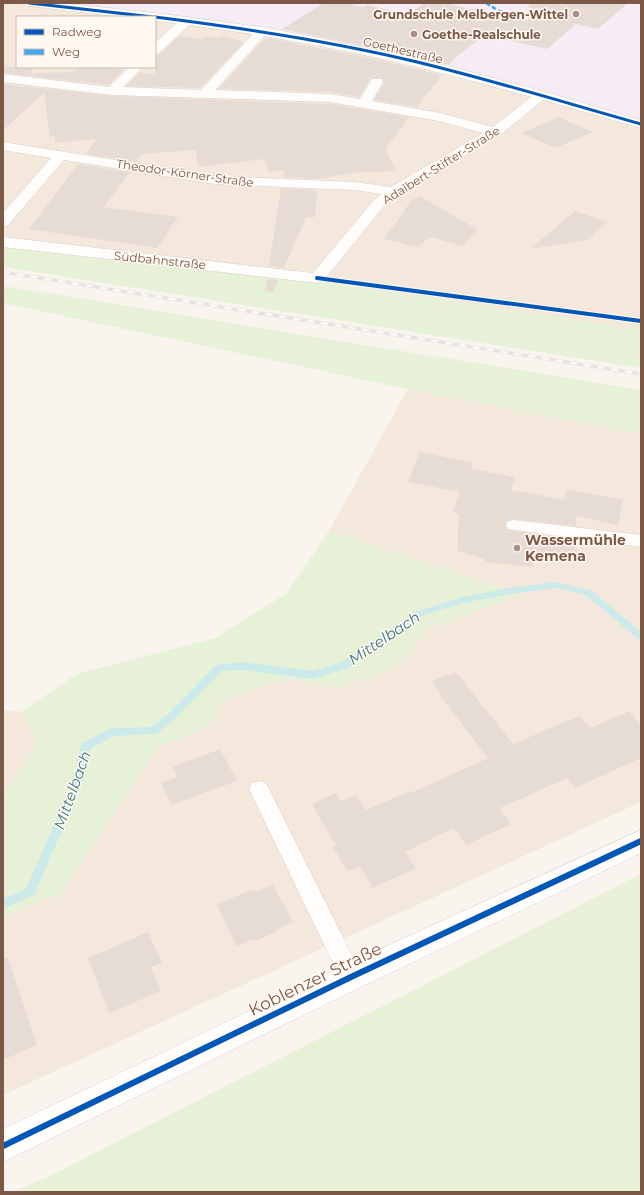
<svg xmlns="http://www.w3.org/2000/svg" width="644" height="1195" font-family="Montserrat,sans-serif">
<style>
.residential{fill:#f4e8dc;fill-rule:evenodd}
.education{fill:#f5ecf5}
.green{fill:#e7f1d7}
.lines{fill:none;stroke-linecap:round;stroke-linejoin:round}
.stream{fill:#cdeaeb;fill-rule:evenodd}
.building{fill:#e6dcd5}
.lane-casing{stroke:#d8cfca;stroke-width:1}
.street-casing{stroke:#d8cfca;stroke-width:1}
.secondary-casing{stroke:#dad1cb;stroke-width:1}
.lane{fill:#fefdfc;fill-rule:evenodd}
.street{fill:#fefdfc;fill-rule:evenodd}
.secondary{fill:#fefdfc;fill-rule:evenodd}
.rail-casing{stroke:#e5e3e6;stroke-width:3.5}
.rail{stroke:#fff9f1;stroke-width:2.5;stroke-dasharray:7;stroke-linecap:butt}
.quiet{stroke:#3fa9f5;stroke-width:2.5;stroke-dasharray:4.5 2.5;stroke-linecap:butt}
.cycleway-far2-casing{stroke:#fff9f1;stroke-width:4.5}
.cycleway-far1-casing{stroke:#fff9f1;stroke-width:6}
.cycleway-casing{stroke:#fff9f1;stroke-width:9}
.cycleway-far2{stroke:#0057b8;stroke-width:3}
.cycleway-far1{stroke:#0057b8;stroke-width:4}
.cycleway{stroke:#0057b8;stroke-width:6}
.poi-dot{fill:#a88f83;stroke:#fff9f1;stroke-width:1.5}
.labels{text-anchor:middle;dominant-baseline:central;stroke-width:3;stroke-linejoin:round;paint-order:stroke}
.far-poi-label{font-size:12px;font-weight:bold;fill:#7c5849;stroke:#fff9f1;text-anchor:end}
.far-street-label{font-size:12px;fill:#7c5849;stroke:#fff9f1}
.poi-label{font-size:14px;font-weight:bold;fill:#7c5849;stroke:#fff9f1;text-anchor:start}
.water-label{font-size:15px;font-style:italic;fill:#3a7982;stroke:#fff9f1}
.near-street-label{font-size:17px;fill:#7c5849;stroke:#fff9f1}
</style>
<rect width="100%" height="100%" fill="#f9f4ee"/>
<g class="residential">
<path d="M3,3H220L204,18L282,30L410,57L641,119V330L336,284L3,246ZM17,17H155V67H17Z"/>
<polygon points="408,389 641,434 641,802 3,1095 3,916 61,894 159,747 207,727 227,699 287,678 335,687 410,653 427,628 467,616 519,594 329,531"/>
<polygon points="3,710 21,712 38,742 3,796"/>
</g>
<polygon class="education" points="70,3 641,3 641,119 460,69 410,57 282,30 203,18"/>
<g class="green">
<polygon points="3,246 336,284 641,330 641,368 3,267"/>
<polygon points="3,286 641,390 641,434 408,389 3,303"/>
<polygon points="329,531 520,594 467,616 427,628 410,653 381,675 335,687 287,678 227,699 207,727 159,747 61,894 3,916 3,796 38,742 21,712 77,674 215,638 287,593"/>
<polygon points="641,874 641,1192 13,1192 46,1178"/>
</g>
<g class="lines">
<polygon class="stream" points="557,582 592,591 641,632 641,640 638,639 586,595 557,588 503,595 464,603 423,615 348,668 313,679 242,670 222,671 174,720 157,734 113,736 90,749 85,777 34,895 3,909 3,899 26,889 75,777 81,744 111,728 151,727 168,714 216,665 242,662 313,671 342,662 417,611 464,597 503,589"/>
</g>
<g class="building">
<polygon points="324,3 345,3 364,7 367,5 408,14 425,3 443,3 528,21 529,3 628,3 598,29 576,24 547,49 485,35 455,58 449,65 421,58 282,29"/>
<polygon points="179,36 203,39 208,36 219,38 221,36 244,42 200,88 126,86 140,72 155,75 155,55 160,54"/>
<polygon points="267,38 365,57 442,75 417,107 374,100 384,83 382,78 371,78 359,97 330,92 218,89 260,43"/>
<polygon points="3,67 33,67 31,73 74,72 80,67 103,67 124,70 108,85 3,73"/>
<polygon points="3,84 112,96 330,104 409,117 385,149 397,171 352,173 318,179 283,177 284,170 269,172 264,159 199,167 195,150 142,154 137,162 86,154 97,139 55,143 54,136 50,137 44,93 3,130"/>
<polygon points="558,117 593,132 555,148 522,133"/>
<polygon points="78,164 130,172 104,207 178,217 157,248 29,229"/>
<polygon points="281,188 316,190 317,198 315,217 306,217 284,268 269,266"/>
<polygon points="419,196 477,229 463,246 430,237 418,247 384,239 411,201"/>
<polygon points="575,211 607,222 587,240 530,249"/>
<polygon points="267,279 278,280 273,293 265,290"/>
<polygon points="420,452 473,463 471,469 515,477 511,490 564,500 567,489 623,500 618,525 576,516 576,526 514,519 508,520 505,526 508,530 576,540 577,558 534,554 533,567 485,562 485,559 457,551 459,514 453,512 460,492 408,482"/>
<polygon points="456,672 513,744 579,716 590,728 629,711 641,725 641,758 575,788 567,778 500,808 511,824 466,845 454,828 405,852 416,868 373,888 360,866 347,871 333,847 336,846 312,804 336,793 341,801 356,795 366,810 410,791 411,793 488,758 440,696 441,695 432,681"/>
<polygon points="220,749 237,781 171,805 161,783 177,777 173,767"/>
<polygon points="273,885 293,922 275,930 276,932 255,941 254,939 236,946 217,904 251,890 256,891"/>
<polygon points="148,932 162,963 151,967 161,991 109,1013 88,958"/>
<polygon points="8,958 37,1045 3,1060 3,959"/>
</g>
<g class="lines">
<defs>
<g id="lane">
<polygon points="514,520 641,535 641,547 508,529 506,525 508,521"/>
<polygon points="259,781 266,783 359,970 362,977 359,984 351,987 343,984 249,789 252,783"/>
</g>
<path id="street" d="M23,3H60L155,13L262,27L319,38L421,59L546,92L641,120V128L543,100L500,135L398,195L384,206L323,281L317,283L3,247V237L313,273L374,200L381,194L355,190L215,184L64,160L8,225L3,227V213L51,158L3,150V142L215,176L355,182L391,187L483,133L439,121L330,102L112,95L3,82V74L109,87L130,67H143L123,87L201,90L253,34L189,25L159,53L155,54V43L177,23L155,21V17H122L29,6L25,5ZM264,36C355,51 443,72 531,97L493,127L440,113L372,101L383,82L382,79H372L360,99L330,94L215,90Z"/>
<polygon id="secondary" points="641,830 641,853 361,987 3,1162 3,1129 341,967"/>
</defs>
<use href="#lane" class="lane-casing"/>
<use href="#street" class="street-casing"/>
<use href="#secondary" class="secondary-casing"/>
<use href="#lane" class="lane"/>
<use href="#street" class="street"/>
<use href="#secondary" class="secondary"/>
<defs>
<polyline id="rail" points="3,272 641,374"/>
</defs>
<use href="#rail" class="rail-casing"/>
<use href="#rail" class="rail"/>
<polyline class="quiet" points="486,3 499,11 507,13"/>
<defs>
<g id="cycleway-far2">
<polyline points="29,3 153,17"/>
<path d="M155,17C243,28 331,41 417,62C492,80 566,103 641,124"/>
</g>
<polyline id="cycleway-far1" points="317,278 641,321"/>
<polyline id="cycleway" points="3,1146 351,977 641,841"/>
</defs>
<use href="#cycleway-far2" class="cycleway-far2-casing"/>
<use href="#cycleway-far1" class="cycleway-far1-casing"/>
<use href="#cycleway" class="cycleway-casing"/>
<use href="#cycleway-far2" class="cycleway-far2"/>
<use href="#cycleway-far1" class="cycleway-far1"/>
<use href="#cycleway" class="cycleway"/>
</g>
<g class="poi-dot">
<circle cx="576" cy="14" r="4"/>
<circle cx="414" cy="34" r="4"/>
<circle cx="517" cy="548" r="4"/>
</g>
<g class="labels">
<g class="far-poi-label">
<text x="568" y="14">Grundschule Melbergen-Wittel</text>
<text x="422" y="34" text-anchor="start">Goethe-Realschule</text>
</g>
<g class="far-street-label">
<text transform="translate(403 50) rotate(13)">Goethestraße</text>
<text transform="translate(441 165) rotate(-32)">Adalbert-Stifter-Straße</text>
<text transform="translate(185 173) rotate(8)">Theodor-Körner-Straße</text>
<text transform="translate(160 260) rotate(6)">Südbahnstraße</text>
</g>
<g class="poi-label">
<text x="525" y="540">Wassermühle<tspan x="525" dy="16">Kemena</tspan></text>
</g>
<g class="water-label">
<text transform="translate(384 638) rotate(-34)">Mittelbach</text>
<text transform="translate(72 790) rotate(-70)">Mittelbach</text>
</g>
<g class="near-street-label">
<text transform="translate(315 979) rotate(-26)">Koblenzer Straße</text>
</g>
</g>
<rect width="644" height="1195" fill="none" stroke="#7c5849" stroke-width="8"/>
<rect x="16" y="16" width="140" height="52" fill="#fff9f1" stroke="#cbb9ae"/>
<rect x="24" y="29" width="20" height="6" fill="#0057b8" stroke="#cbb9ae"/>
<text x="52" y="36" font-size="12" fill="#7c5849">Radweg</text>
<rect x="24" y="49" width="20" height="6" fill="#3fa9f5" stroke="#cbb9ae"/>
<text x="52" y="56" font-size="12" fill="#7c5849">Weg</text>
</svg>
